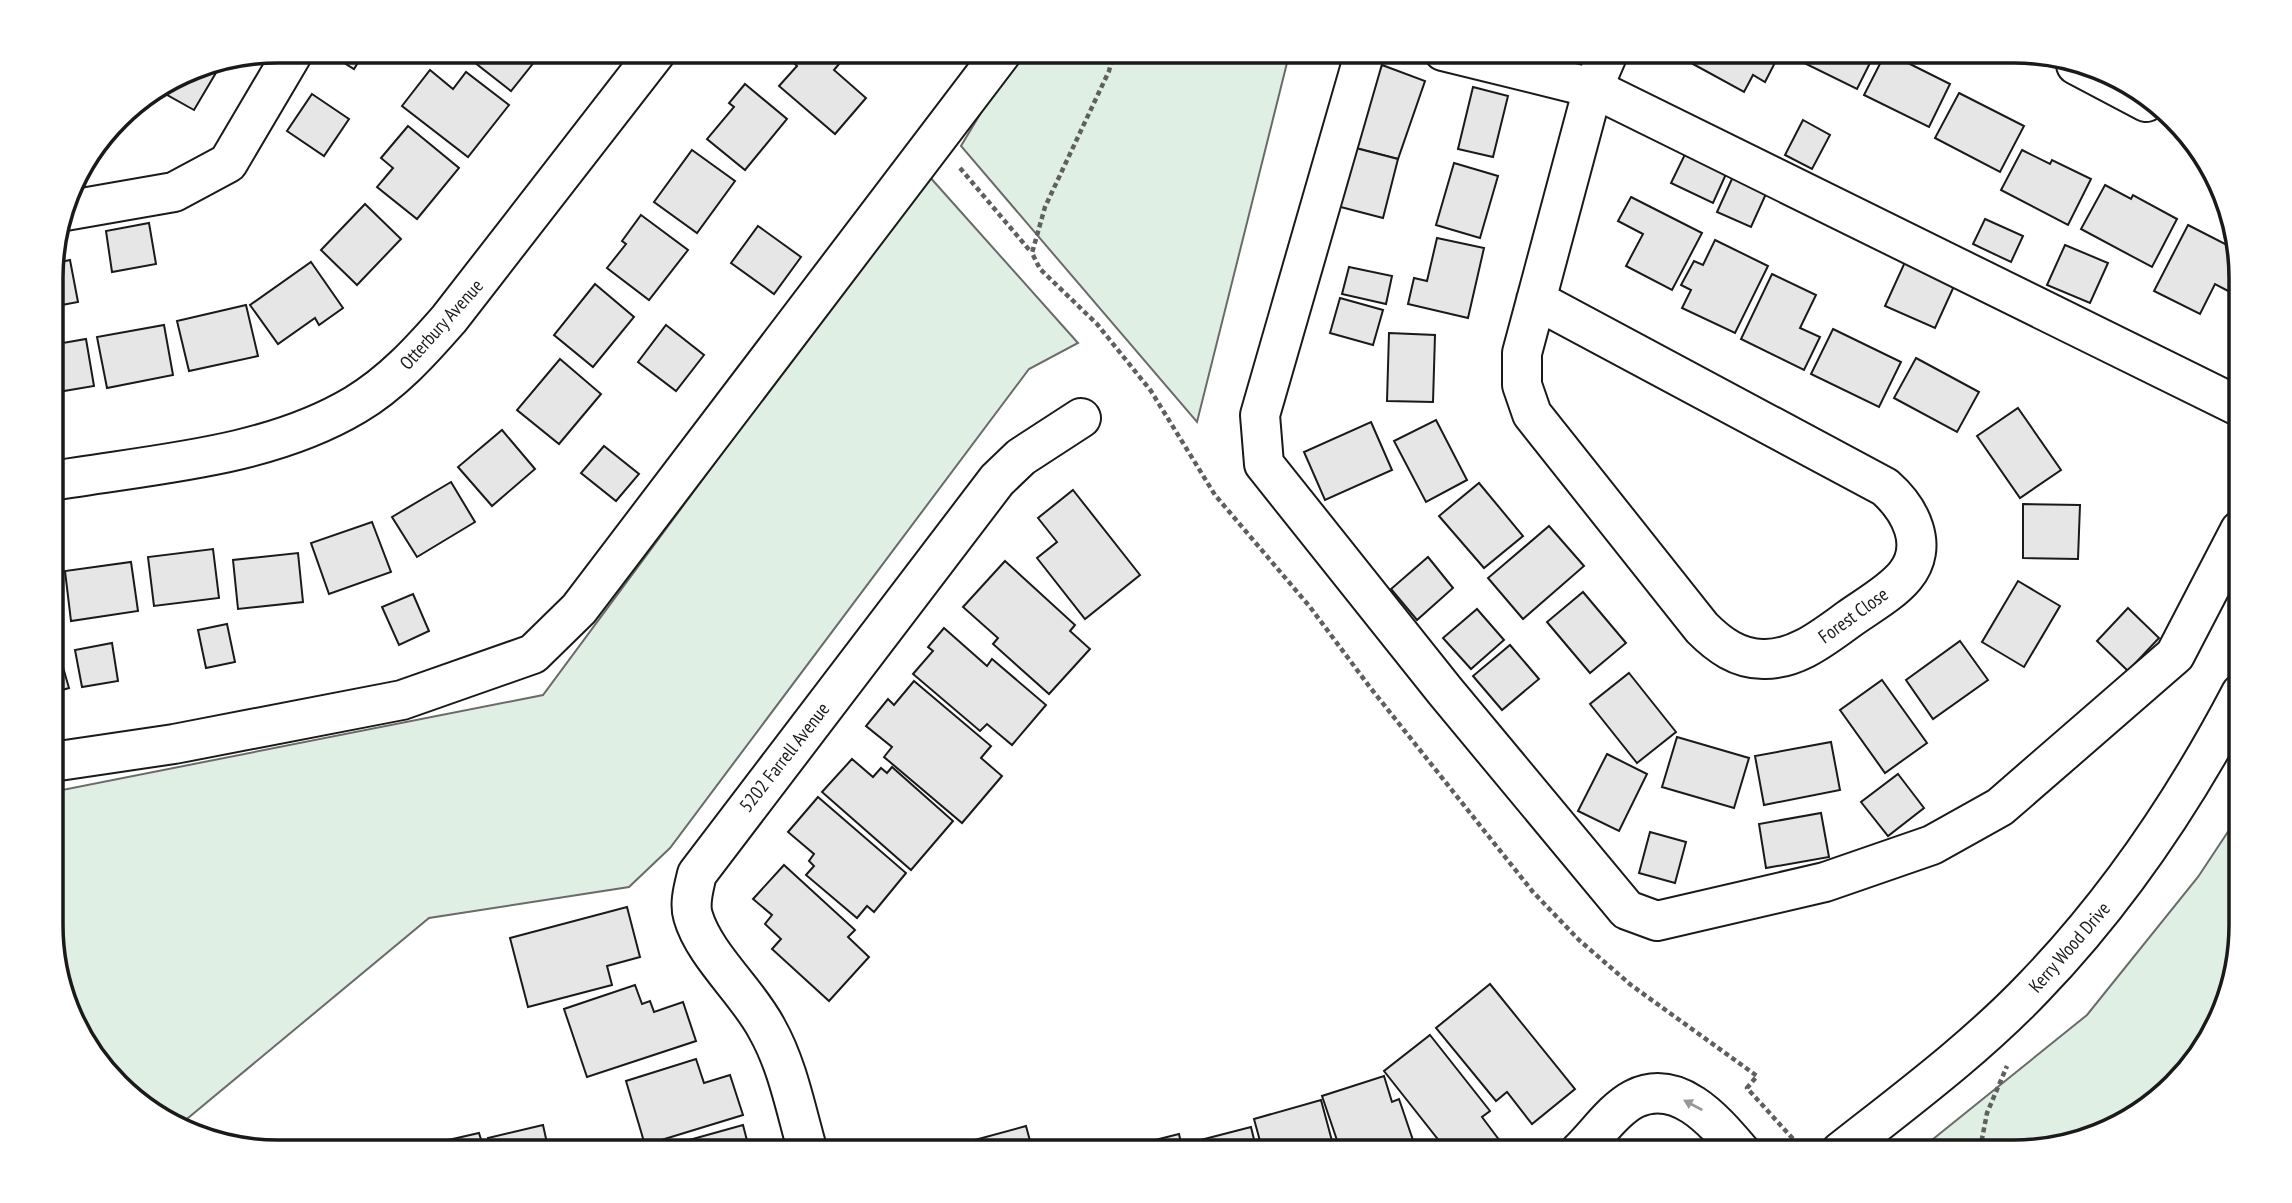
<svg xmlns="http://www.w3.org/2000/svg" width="2292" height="1203" font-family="'PT Sans Narrow',sans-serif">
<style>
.green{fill:#e0efe3;stroke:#6a6a6a;stroke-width:2}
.building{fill:#e6e6e6;stroke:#1a1a1a;stroke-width:2}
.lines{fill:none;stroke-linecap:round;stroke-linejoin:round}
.minor-casing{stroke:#1a1a1a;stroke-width:42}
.path{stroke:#5f5f5f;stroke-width:4.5;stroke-dasharray:5 3.5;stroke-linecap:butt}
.minor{stroke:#fff;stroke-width:38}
.oneway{fill:#989898}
.labels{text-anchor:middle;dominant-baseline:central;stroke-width:5;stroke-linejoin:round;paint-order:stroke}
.street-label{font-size:19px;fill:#1a1a1a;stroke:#fff}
.rim{fill:none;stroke:#1a1a1a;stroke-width:3.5}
</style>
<rect width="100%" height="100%" fill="#fff"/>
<g class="green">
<polygon points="1018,51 1290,51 1197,422 961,146"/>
<polygon points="928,175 1078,343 1029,369 670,848 629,887 429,918 176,1128 98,1063 53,955 52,792 543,695"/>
<polygon points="2241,812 2241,925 2218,1026 2140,1114 2028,1152 1917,1152 2087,1015 2198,877"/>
</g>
<g class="building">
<polygon points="325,51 365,51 354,69"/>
<polygon points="483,51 543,51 511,91 474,62"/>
<polygon points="837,51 845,57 834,70 866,98 835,134 779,86 797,66 782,51"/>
<polygon points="864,51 879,51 873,58"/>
<polygon points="1700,51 1781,51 1765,82 1753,75 1744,92 1693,64"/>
<polygon points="1795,51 1876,51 1857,89 1792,57"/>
<polygon points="1886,52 1950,84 1929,127 1864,95"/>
<polygon points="207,65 217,71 194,110 162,92 166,84 192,68"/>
<polygon points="1382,65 1425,81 1398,159 1348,146"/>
<polygon points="430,70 453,89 466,72 509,105 468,157 402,106"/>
<polygon points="745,84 787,119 745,170 707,139 734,107 729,103"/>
<polygon points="1473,87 1508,96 1493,157 1458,149"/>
<polygon points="1959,93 2024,126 2000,172 1935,138"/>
<polygon points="312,94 349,119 324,156 287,131"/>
<polygon points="1803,120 1830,135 1812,169 1785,155"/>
<polygon points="408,126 459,168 417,219 377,187 393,168 381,158"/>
<polygon points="1690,144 1731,163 1713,203 1671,183"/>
<polygon points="1348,146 1398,159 1383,218 1333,205"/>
<polygon points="692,150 735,181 697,233 654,202"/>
<polygon points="2022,150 2050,164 2052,160 2091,179 2068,225 2001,190"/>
<polygon points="1454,163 1498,176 1480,238 1436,225"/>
<polygon points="1736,170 1770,185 1751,227 1717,212"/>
<polygon points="2105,185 2131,199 2133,195 2177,219 2152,267 2081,229"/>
<polygon points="1631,197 1702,233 1672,290 1626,266 1643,234 1618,221"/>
<polygon points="365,204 401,239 357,285 321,250"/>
<polygon points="641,215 688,250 649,300 607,268 626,244 622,241"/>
<polygon points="1985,219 2023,236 2011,262 1973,244"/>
<polygon points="149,223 156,264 112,272 106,231"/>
<polygon points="2188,225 2239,251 2239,282 2234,294 2215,284 2200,314 2154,291"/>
<polygon points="758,226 801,257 774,294 731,263"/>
<polygon points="1437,238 1484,248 1468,318 1408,304 1414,278 1427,281"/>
<polygon points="1715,240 1768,266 1735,333 1682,308 1691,290 1681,285 1694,261 1703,265"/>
<polygon points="2065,245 2108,263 2090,303 2047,285"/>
<polygon points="70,260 78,302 51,307 51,264"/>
<polygon points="311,262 343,308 319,325 315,318 278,344 250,305"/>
<polygon points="1905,262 1955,284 1935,328 1885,306"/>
<polygon points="1349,267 1392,276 1386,304 1342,294"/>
<polygon points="1772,274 1816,295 1800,328 1820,337 1804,370 1741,339"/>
<polygon points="595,284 634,317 593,367 554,335"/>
<polygon points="1340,298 1383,310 1373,345 1330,333"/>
<polygon points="246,305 258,356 189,371 177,321"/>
<polygon points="164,325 173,375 107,388 97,337"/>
<polygon points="666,325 704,355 676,391 638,362"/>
<polygon points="1833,329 1901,362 1879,407 1811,374"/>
<polygon points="1389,333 1435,335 1433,402 1387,401"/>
<polygon points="86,339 94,386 52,393 51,345"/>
<polygon points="1916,358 1979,392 1957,432 1894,398"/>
<polygon points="560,359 601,394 559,444 517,410"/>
<polygon points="2018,408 2061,470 2020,498 1977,436"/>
<polygon points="1436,420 1467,480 1426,502 1394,441"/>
<polygon points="1371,422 1392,470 1325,500 1304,452"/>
<polygon points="502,430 535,469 492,506 458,467"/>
<polygon points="604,446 639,474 616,501 581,473"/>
<polygon points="451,482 475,522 417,557 392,517"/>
<polygon points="1479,483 1523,536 1484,568 1439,516"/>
<polygon points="1073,490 1140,575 1085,619 1037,558 1057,542 1038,518"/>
<polygon points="2023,504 2080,505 2078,559 2023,558"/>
<polygon points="372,522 391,572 329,594 311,543"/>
<polygon points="1549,526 1584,566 1523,619 1488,578"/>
<polygon points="213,549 219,598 154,606 148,557"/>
<polygon points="298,553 303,602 238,609 233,560"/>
<polygon points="1428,557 1453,588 1417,620 1391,589"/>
<polygon points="1005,561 1075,625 1070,631 1090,649 1049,694 993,644 998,638 963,607"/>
<polygon points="131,562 138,611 71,621 65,571"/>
<polygon points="2018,581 2060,606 2024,667 1982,642"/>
<polygon points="53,590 58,642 52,642 52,591"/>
<polygon points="1583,592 1626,643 1590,673 1547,622"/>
<polygon points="413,594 429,631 399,645 382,607"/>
<polygon points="2128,608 2159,638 2128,671 2097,641"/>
<polygon points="1477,609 1504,640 1471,669 1443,638"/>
<polygon points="227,624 235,662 206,668 198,630"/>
<polygon points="944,628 987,666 992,659 1046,705 1012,745 987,724 980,731 913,674 933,651 928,647"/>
<polygon points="1960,641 1988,680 1933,719 1906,680"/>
<polygon points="112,643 118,681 82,687 75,650"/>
<polygon points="1510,645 1539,679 1502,710 1473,676"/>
<polygon points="58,650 69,688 52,693 52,652"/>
<polygon points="1629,673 1676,732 1637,763 1590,704"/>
<polygon points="1882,680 1927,743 1885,773 1840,710"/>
<polygon points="914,681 991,746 981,758 1002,776 962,823 884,757 892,747 866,726 888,699 894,705"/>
<polygon points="1677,737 1749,758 1734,808 1662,787"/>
<polygon points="1831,742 1840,790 1764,805 1755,756"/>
<polygon points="1607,754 1647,774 1619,831 1578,811"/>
<polygon points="852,759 873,777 881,768 887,773 892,767 953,821 911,870 822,792"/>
<polygon points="1898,774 1924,808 1888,836 1861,802"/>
<polygon points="818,797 906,873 874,912 867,906 857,918 806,875 814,866 809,861 814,854 788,832"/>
<polygon points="1821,813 1829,857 1766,868 1759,824"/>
<polygon points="1650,832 1686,842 1675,883 1639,873"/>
<polygon points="784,865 855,930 848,937 869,957 829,1001 772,949 781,939 765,924 772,915 753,899"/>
<polygon points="627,907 640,957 607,966 612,985 528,1007 510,938"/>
<polygon points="1490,984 1575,1089 1532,1124 1507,1092 1496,1101 1436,1028"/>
<polygon points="635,985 642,1004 650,1001 654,1012 683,1002 696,1041 587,1077 564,1009"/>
<polygon points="1430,1035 1490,1111 1482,1117 1503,1145 1494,1152 1448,1152 1384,1071"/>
<polygon points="696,1059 704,1083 730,1075 743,1115 645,1145 626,1081"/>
<polygon points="1384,1076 1392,1102 1399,1099 1417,1152 1341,1152 1322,1096"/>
<polygon points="1321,1100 1335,1152 1263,1152 1254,1119"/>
<polygon points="543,1125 549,1152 491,1152 488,1138"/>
<polygon points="743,1125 750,1152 646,1152"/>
<polygon points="1026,1126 1033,1152 962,1152 960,1144"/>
<polygon points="1251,1127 1257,1152 1187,1152 1185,1144"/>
<polygon points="479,1133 485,1152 437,1152 435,1143"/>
<polygon points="1179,1134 1183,1152 1111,1152 1111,1151"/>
<polygon points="412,1147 412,1152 375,1152"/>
</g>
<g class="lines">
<defs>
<g id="minor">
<polyline points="1365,51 1260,415 1264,464 1445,691 1627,910 1657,921 1825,882 1932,845 2000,807 2175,655 2240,530"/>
<polyline points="1443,51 1593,88 2240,407"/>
<polyline points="2076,65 2146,102"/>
<polyline points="65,211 174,192 228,163 294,51"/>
<path d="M1536,300L1885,487C1910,509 1930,546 1905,576C1891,593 1867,606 1849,619C1824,637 1796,660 1763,659C1738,659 1719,645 1702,628L1532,414L1522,385V353L1593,88L1609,51"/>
<path d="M52,481C152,464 266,458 355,405C392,383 421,351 449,319L657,51"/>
<polyline points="52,762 174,744 402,700 533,654 579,609 1003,51"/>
<path d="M808,1152C796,1111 788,1066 767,1029C748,992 704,955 693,916C689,903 694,887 697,874L997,480L1021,457L1081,418"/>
<path d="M1579,1152C1596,1136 1613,1110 1634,1099C1679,1077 1716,1123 1741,1152"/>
<path d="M1840,1152C1906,1100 1976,1048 2034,987C2118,900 2185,800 2241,693"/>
</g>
</defs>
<use href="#minor" class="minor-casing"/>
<g class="path">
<polyline points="1114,51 1109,71 1045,207 1032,253 1040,269 1097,324 1151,391 1215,495 1310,607 1369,686 1533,892 1579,940 1631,985 1757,1076 1747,1088 1803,1150"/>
<polyline points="960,168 1031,252"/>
<polyline points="1981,1144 1989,1152"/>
<polyline points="1970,1152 1981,1144 1987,1113 2007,1066"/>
</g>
<use href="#minor" class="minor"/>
</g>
<defs><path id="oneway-solid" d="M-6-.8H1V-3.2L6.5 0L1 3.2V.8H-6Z" transform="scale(1.75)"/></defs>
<use class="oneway" href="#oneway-solid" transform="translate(1693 1105) rotate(-152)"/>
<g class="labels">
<g class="street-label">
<text transform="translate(441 324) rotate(-48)">Otterbury Avenue</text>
<text transform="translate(1853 615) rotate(-36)">Forest Close</text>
<text transform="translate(784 757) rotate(-52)">5202 Farrell Avenue</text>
<text transform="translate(2069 947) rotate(-49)">Kerry Wood Drive</text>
</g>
</g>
<path d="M0 0H2292V1203H0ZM278 63H2014A215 215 0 0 1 2229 278V925A215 215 0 0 1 2014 1140H278A215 215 0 0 1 63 925V278A215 215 0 0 1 278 63Z" fill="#fff" fill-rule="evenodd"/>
<path class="rim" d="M278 63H2014A215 215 0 0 1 2229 278V925A215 215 0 0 1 2014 1140H278A215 215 0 0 1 63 925V278A215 215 0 0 1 278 63Z"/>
</svg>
